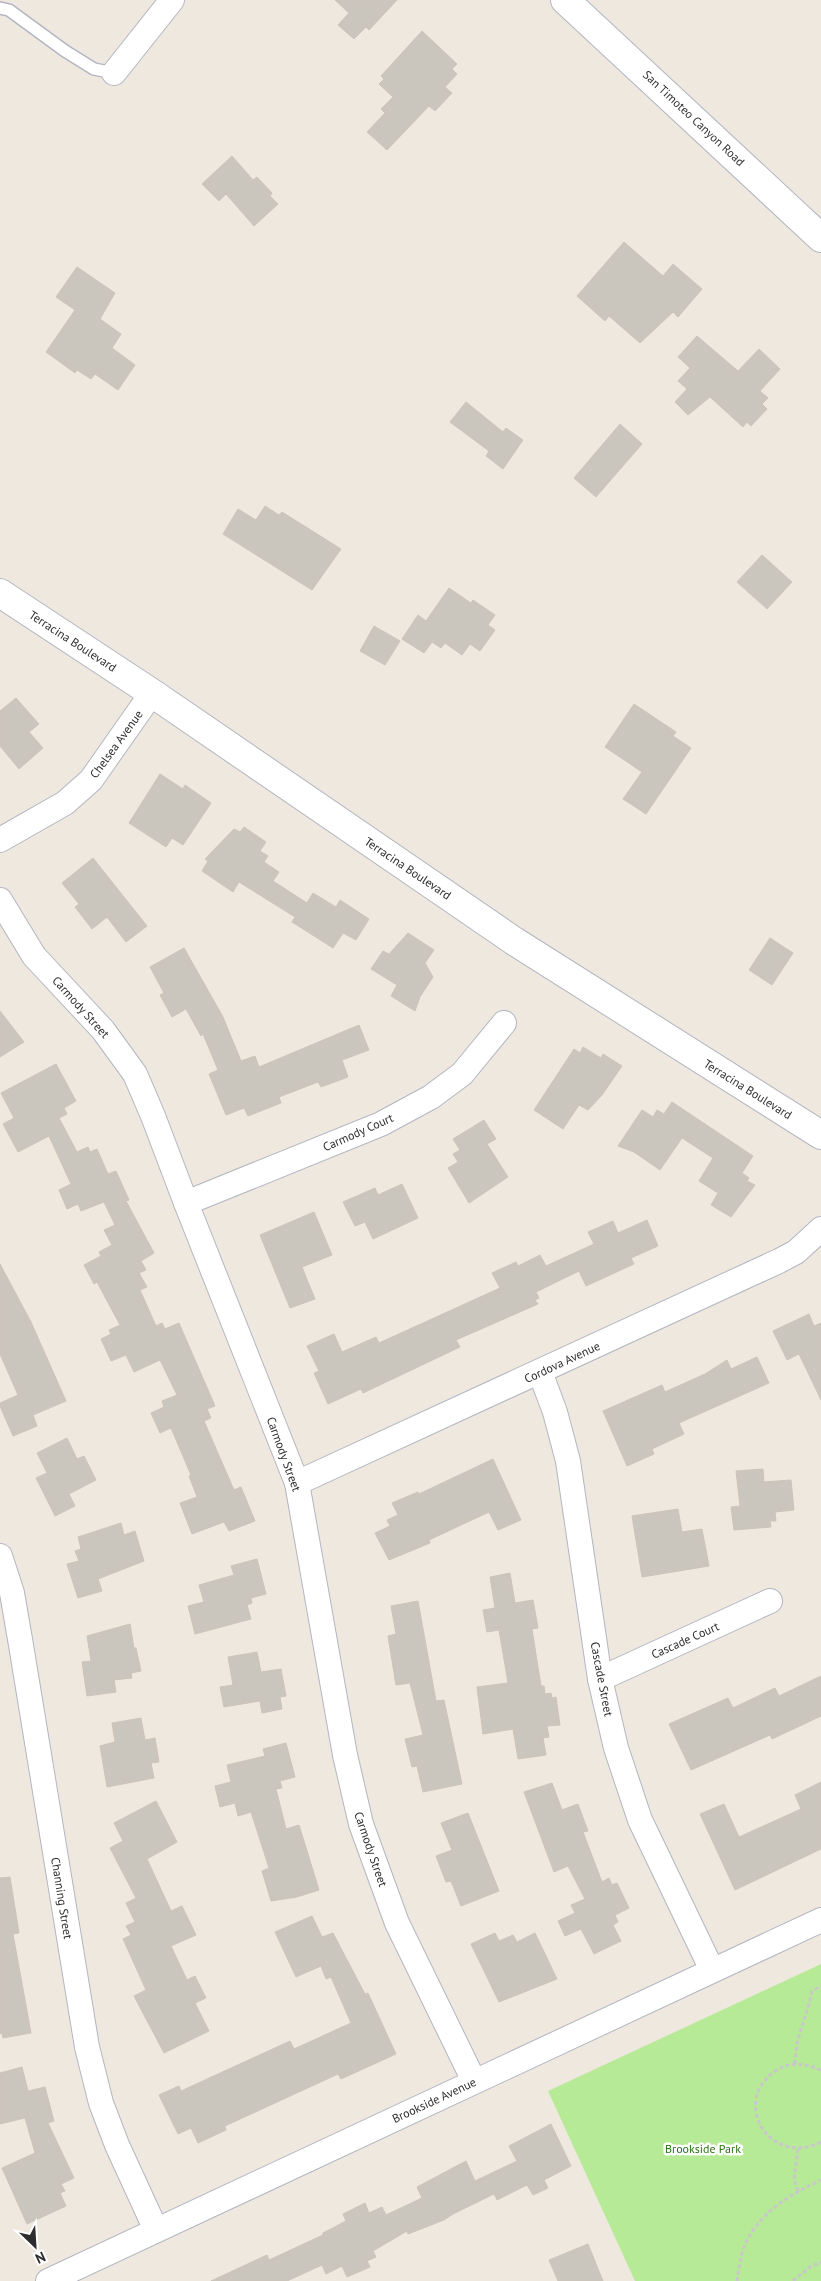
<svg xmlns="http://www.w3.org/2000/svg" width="821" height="2281" font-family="'PT Sans',sans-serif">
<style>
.green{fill:#b7ea97}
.building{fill:#cbc6bd;stroke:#ccc4b8}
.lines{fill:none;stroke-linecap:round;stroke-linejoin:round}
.lane-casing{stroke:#b3b6c2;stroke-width:14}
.street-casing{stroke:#b3b6c2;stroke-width:26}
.secondary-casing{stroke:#b3b6c2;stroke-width:30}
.path{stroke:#c8c8c8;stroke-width:3;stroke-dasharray:4 2.5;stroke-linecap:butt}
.lane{stroke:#fff;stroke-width:11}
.street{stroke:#fff;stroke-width:24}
.secondary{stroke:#fff;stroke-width:28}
.labels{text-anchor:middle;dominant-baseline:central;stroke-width:5;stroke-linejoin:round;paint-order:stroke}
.street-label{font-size:12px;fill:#2d2d2d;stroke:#fff}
.park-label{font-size:12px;fill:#2c7315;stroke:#fff}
</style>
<rect width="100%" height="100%" fill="#efe8df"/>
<polygon class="green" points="821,1964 821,2281 635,2281 548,2091"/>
<g class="building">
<polygon points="335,0 397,0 369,30 366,27 354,39 338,25 349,13"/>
<polygon points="422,31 457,64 452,69 457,74 445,87 452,93 435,111 429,106 387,150 367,132 385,113 381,109 393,97 379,84 384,79 381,76"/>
<polygon points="232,156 253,180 257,177 272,193 270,196 278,204 254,226 226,194 219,201 202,184"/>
<polygon points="624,242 663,276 673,264 702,289 678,317 673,312 640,343 609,316 605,321 577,296"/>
<polygon points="77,267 115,293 100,319 121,334 112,348 135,365 118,390 95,374 91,379 77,370 75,373 46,352 75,310 56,297"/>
<polygon points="697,336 738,371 759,349 780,369 760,391 768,398 762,404 767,409 751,426 747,422 743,427 710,397 688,415 675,402 687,389 678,381 690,368 678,357"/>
<polygon points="466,402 503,432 506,428 523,440 503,469 486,456 489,451 450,422"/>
<polygon points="620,424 642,444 596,497 574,478"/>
<polygon points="265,506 279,515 282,512 341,549 312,590 223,534 238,509 256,520"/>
<polygon points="762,555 792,582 767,609 737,582"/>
<polygon points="449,588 471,603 473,600 495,615 488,625 495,630 480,651 470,644 462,655 445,643 441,648 432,642 424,653 402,639 418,615 426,621"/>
<polygon points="374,626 400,641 385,665 360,651"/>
<polygon points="16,698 39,724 29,732 43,748 19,769 0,746 0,711"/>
<polygon points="634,704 676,732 673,736 691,748 646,814 623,799 642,772 605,747"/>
<polygon points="160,774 183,789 185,785 211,803 183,845 172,838 166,847 129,823"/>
<polygon points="244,827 266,842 260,851 268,856 264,862 279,872 273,881 307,903 313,893 336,907 340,900 369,919 356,940 343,933 333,948 292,922 295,917 239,882 233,892 202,871 208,861 205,859 234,829 240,832"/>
<polygon points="93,858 147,926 126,942 107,917 92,929 75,907 79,904 62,883"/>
<polygon points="408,933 434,950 425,963 433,977 420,997 415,1011 391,996 397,985 371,969 383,951 389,954"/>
<polygon points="770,938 793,953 772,985 749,970"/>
<polygon points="184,948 223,1017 241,1061 255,1056 259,1067 359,1025 369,1050 342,1060 348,1077 321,1087 318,1082 279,1097 281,1103 248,1116 244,1108 226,1115 209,1074 218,1070 203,1034 201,1036 186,1009 172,1017 160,995 164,993 150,967"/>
<polygon points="0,1011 24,1042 0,1057"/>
<polygon points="583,1047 601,1058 603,1054 622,1066 602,1095 588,1110 579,1105 563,1129 534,1110 574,1049 580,1053"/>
<polygon points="56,1064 76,1101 64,1108 67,1114 59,1118 77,1152 88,1147 90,1152 97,1149 108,1174 116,1171 129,1200 126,1201 154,1253 141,1261 146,1270 139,1273 147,1287 140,1290 156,1326 162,1323 165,1329 179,1323 215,1406 207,1409 211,1418 204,1421 234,1490 241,1487 255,1521 229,1531 224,1522 192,1534 180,1503 197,1497 189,1476 191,1475 171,1428 160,1433 151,1413 164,1407 162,1401 177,1395 160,1360 134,1372 126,1355 111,1361 101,1339 111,1334 109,1330 120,1325 97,1282 94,1284 84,1265 101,1256 99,1252 112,1245 104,1230 115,1225 104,1202 81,1211 78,1204 67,1209 59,1190 71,1184 49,1136 18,1152 3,1124 14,1118 1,1093"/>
<polygon points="672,1102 753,1156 742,1173 749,1178 747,1181 755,1185 731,1217 711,1205 718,1193 699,1181 713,1158 682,1138 660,1170 634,1152 618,1146 642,1110 653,1117 657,1110 664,1114"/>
<polygon points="484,1120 496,1139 487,1144 508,1177 469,1203 448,1168 458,1162 453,1154 460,1150 453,1139"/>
<polygon points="402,1184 418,1218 373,1239 365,1222 355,1226 343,1202 375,1188 378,1195"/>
<polygon points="314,1212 332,1255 302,1267 315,1299 290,1308 260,1235"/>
<polygon points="647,1220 658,1246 631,1258 634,1264 586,1286 579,1271 536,1292 539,1298 535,1300 538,1304 456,1340 460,1347 363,1393 361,1389 328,1404 314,1373 319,1371 307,1346 334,1334 342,1352 376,1337 379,1343 500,1288 492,1273 516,1262 518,1266 540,1255 546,1266 594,1244 588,1232 613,1221 618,1233"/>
<polygon points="0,1264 31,1322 66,1401 33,1415 37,1426 13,1436 0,1406 0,1403 18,1395 0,1354"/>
<polygon points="809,1314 814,1326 821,1323 821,1400 799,1354 787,1360 773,1331"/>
<polygon points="757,1357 769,1383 679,1423 684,1434 652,1449 654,1454 627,1466 603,1411 662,1385 665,1392 705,1374 727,1360 731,1369"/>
<polygon points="67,1438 77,1459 84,1456 96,1480 69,1494 75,1506 55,1516 36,1478 47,1473 37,1453"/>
<polygon points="493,1459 521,1520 498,1530 489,1512 429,1540 430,1543 389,1560 375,1533 390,1526 387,1520 398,1515 392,1503 418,1492 419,1494"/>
<polygon points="763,1469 764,1482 791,1480 794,1510 775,1512 776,1521 770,1521 771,1527 734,1530 731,1507 740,1506 736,1471"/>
<polygon points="678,1509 682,1532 702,1529 709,1566 642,1577 632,1516"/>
<polygon points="121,1523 124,1535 135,1531 144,1561 98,1579 102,1591 78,1598 67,1564 79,1561 75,1551 81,1549 78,1537"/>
<polygon points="257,1559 266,1594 251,1598 252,1603 247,1605 251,1619 195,1634 188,1606 204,1602 199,1585 234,1575 231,1566"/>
<polygon points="510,1573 515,1603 533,1600 538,1628 532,1629 541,1686 544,1686 545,1694 551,1693 552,1698 556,1697 560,1725 547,1726 549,1737 543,1738 546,1755 518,1759 513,1729 483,1734 477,1687 508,1683 499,1630 487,1632 483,1610 495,1608 490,1577"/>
<polygon points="418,1601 436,1701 444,1700 462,1784 423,1792 417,1766 412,1767 405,1739 423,1735 410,1683 396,1685 388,1636 396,1634 391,1606"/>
<polygon points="130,1624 134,1648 136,1648 141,1671 131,1673 132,1678 114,1680 116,1692 87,1696 82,1662 91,1661 87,1636"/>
<polygon points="257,1652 261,1672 281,1669 286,1696 280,1697 282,1709 262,1713 260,1701 224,1707 220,1687 233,1685 228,1657"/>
<polygon points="821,1676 821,1716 772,1739 770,1735 691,1770 669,1724 728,1698 733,1708 775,1688 779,1696"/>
<polygon points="141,1718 145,1740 155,1738 159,1762 151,1763 154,1778 107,1787 100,1746 115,1742 112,1723"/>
<polygon points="286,1743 295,1777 280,1781 282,1788 276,1789 286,1829 299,1825 319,1890 297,1897 271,1901 262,1871 269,1868 251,1812 238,1816 235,1803 220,1807 215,1786 231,1782 227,1765 265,1756 263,1749"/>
<polygon points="821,1782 821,1849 735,1890 700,1814 724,1804 739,1837 801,1809 795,1795"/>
<polygon points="552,1783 562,1810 578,1804 588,1831 583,1832 602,1882 609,1878 612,1885 617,1883 629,1908 615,1915 618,1922 613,1925 621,1941 594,1954 581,1929 565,1936 558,1921 575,1913 571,1905 585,1899 568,1866 554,1872 524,1792"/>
<polygon points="156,1801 177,1842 147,1859 171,1911 182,1906 196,1935 171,1946 187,1980 195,1976 206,1998 195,2003 209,2031 164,2053 134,1996 146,1990 123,1939 131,1935 126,1926 135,1922 126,1903 136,1898 110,1848 123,1841 114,1823"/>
<polygon points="468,1813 499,1891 461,1906 451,1881 446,1882 436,1856 452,1850 441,1823"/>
<polygon points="10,1877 19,1933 13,1934 31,2033 3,2038 2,2033 0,2034 0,1878"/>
<polygon points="312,1916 322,1937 333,1933 365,1994 368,1993 396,2054 341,2079 338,2074 225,2126 226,2130 198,2143 191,2128 178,2134 159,2095 179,2086 181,2091 290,2041 294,2049 351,2023 331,1977 326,1979 321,1966 296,1977 275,1932"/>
<polygon points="495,1933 499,1941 513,1935 517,1942 535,1933 557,1979 499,2002 471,1944"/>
<polygon points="22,2067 28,2091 45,2087 54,2121 48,2123 74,2178 61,2184 65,2191 60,2193 66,2206 27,2224 2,2168 35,2153 25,2118 0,2124 0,2073"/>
<polygon points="551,2124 571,2166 544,2180 548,2188 533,2195 527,2185 497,2200 494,2194 453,2214 444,2220 408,2234 407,2231 373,2251 376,2257 367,2261 370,2267 347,2277 342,2266 326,2274 322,2265 287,2281 211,2281 267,2255 269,2260 323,2235 323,2233 346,2221 343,2214 365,2203 369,2213 382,2207 386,2215 422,2198 417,2187 466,2161 475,2181 517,2161 509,2146"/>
<polygon points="588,2244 603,2281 558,2281 549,2260"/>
</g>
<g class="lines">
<defs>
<polyline id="lane" points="0,8 9,10 65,51 94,69 114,73"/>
<g id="street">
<polyline points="114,73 172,0"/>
<polyline points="0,840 65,803 91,780 152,693"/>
<polyline points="0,900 34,956 103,1030 135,1074 153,1116 186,1203 297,1483 345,1755 361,1824 397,1923 474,2081"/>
<polyline points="186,1203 381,1124 431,1097 462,1074 504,1023"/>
<polyline points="540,1372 555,1412 568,1461 600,1679 616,1748 640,1820 712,1970"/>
<polyline points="297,1483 779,1261 796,1252 821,1229"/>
<polyline points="0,1556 12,1593 21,1645 87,2047 101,2103 117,2145 156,2230"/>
<polyline points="600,1679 770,1601"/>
<polyline points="48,2281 821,1920"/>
</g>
<g id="secondary">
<polyline points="565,0 821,238"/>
<polyline points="0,593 152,693 514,941 821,1135"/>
</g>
</defs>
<use href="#lane" class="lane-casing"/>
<use href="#street" class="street-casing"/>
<use href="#secondary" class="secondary-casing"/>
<g class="path">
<path d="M795,2064C795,2037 807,2017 812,1991L821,1986"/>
<path d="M821,2070C806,2064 791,2061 777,2070C729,2100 769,2168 821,2142"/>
<polyline points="798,2191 794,2179 798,2149"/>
<path d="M737,2281C739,2270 740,2257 744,2247C758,2213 789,2195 821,2180"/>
<polyline points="793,2281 810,2267 821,2262"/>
</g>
<use href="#lane" class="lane"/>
<use href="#street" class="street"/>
<use href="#secondary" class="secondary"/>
</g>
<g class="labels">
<g class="street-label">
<text transform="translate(694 118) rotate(43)">San Timoteo Canyon Road</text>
<text transform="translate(73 641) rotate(33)">Terracina Boulevard</text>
<text transform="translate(116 744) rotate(-54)">Chelsea Avenue</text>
<text transform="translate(408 868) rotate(34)">Terracina Boulevard</text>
<text transform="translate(81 1007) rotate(48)">Carmody Street</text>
<text transform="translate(748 1089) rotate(32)">Terracina Boulevard</text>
<text transform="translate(358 1132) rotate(-24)">Carmody Court</text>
<text transform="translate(562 1362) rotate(-25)">Cordova Avenue</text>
<text transform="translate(284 1454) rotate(70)">Carmody Street</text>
<text transform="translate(685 1640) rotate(-24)">Cascade Court</text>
<text transform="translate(602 1679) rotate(79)">Cascade Street</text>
<text transform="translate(371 1849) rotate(71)">Carmody Street</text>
<text transform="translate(62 1898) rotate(81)">Channing Street</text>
<text transform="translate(434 2100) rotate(-25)">Brookside Avenue</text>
</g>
<g class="park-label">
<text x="703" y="2148">Brookside Park</text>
</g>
</g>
<g transform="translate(35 2246) rotate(155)" stroke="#ffffff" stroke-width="4" paint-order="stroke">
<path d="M0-4L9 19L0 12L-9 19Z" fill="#2d2d2d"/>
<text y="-8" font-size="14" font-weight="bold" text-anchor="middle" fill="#2d2d2d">N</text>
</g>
</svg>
